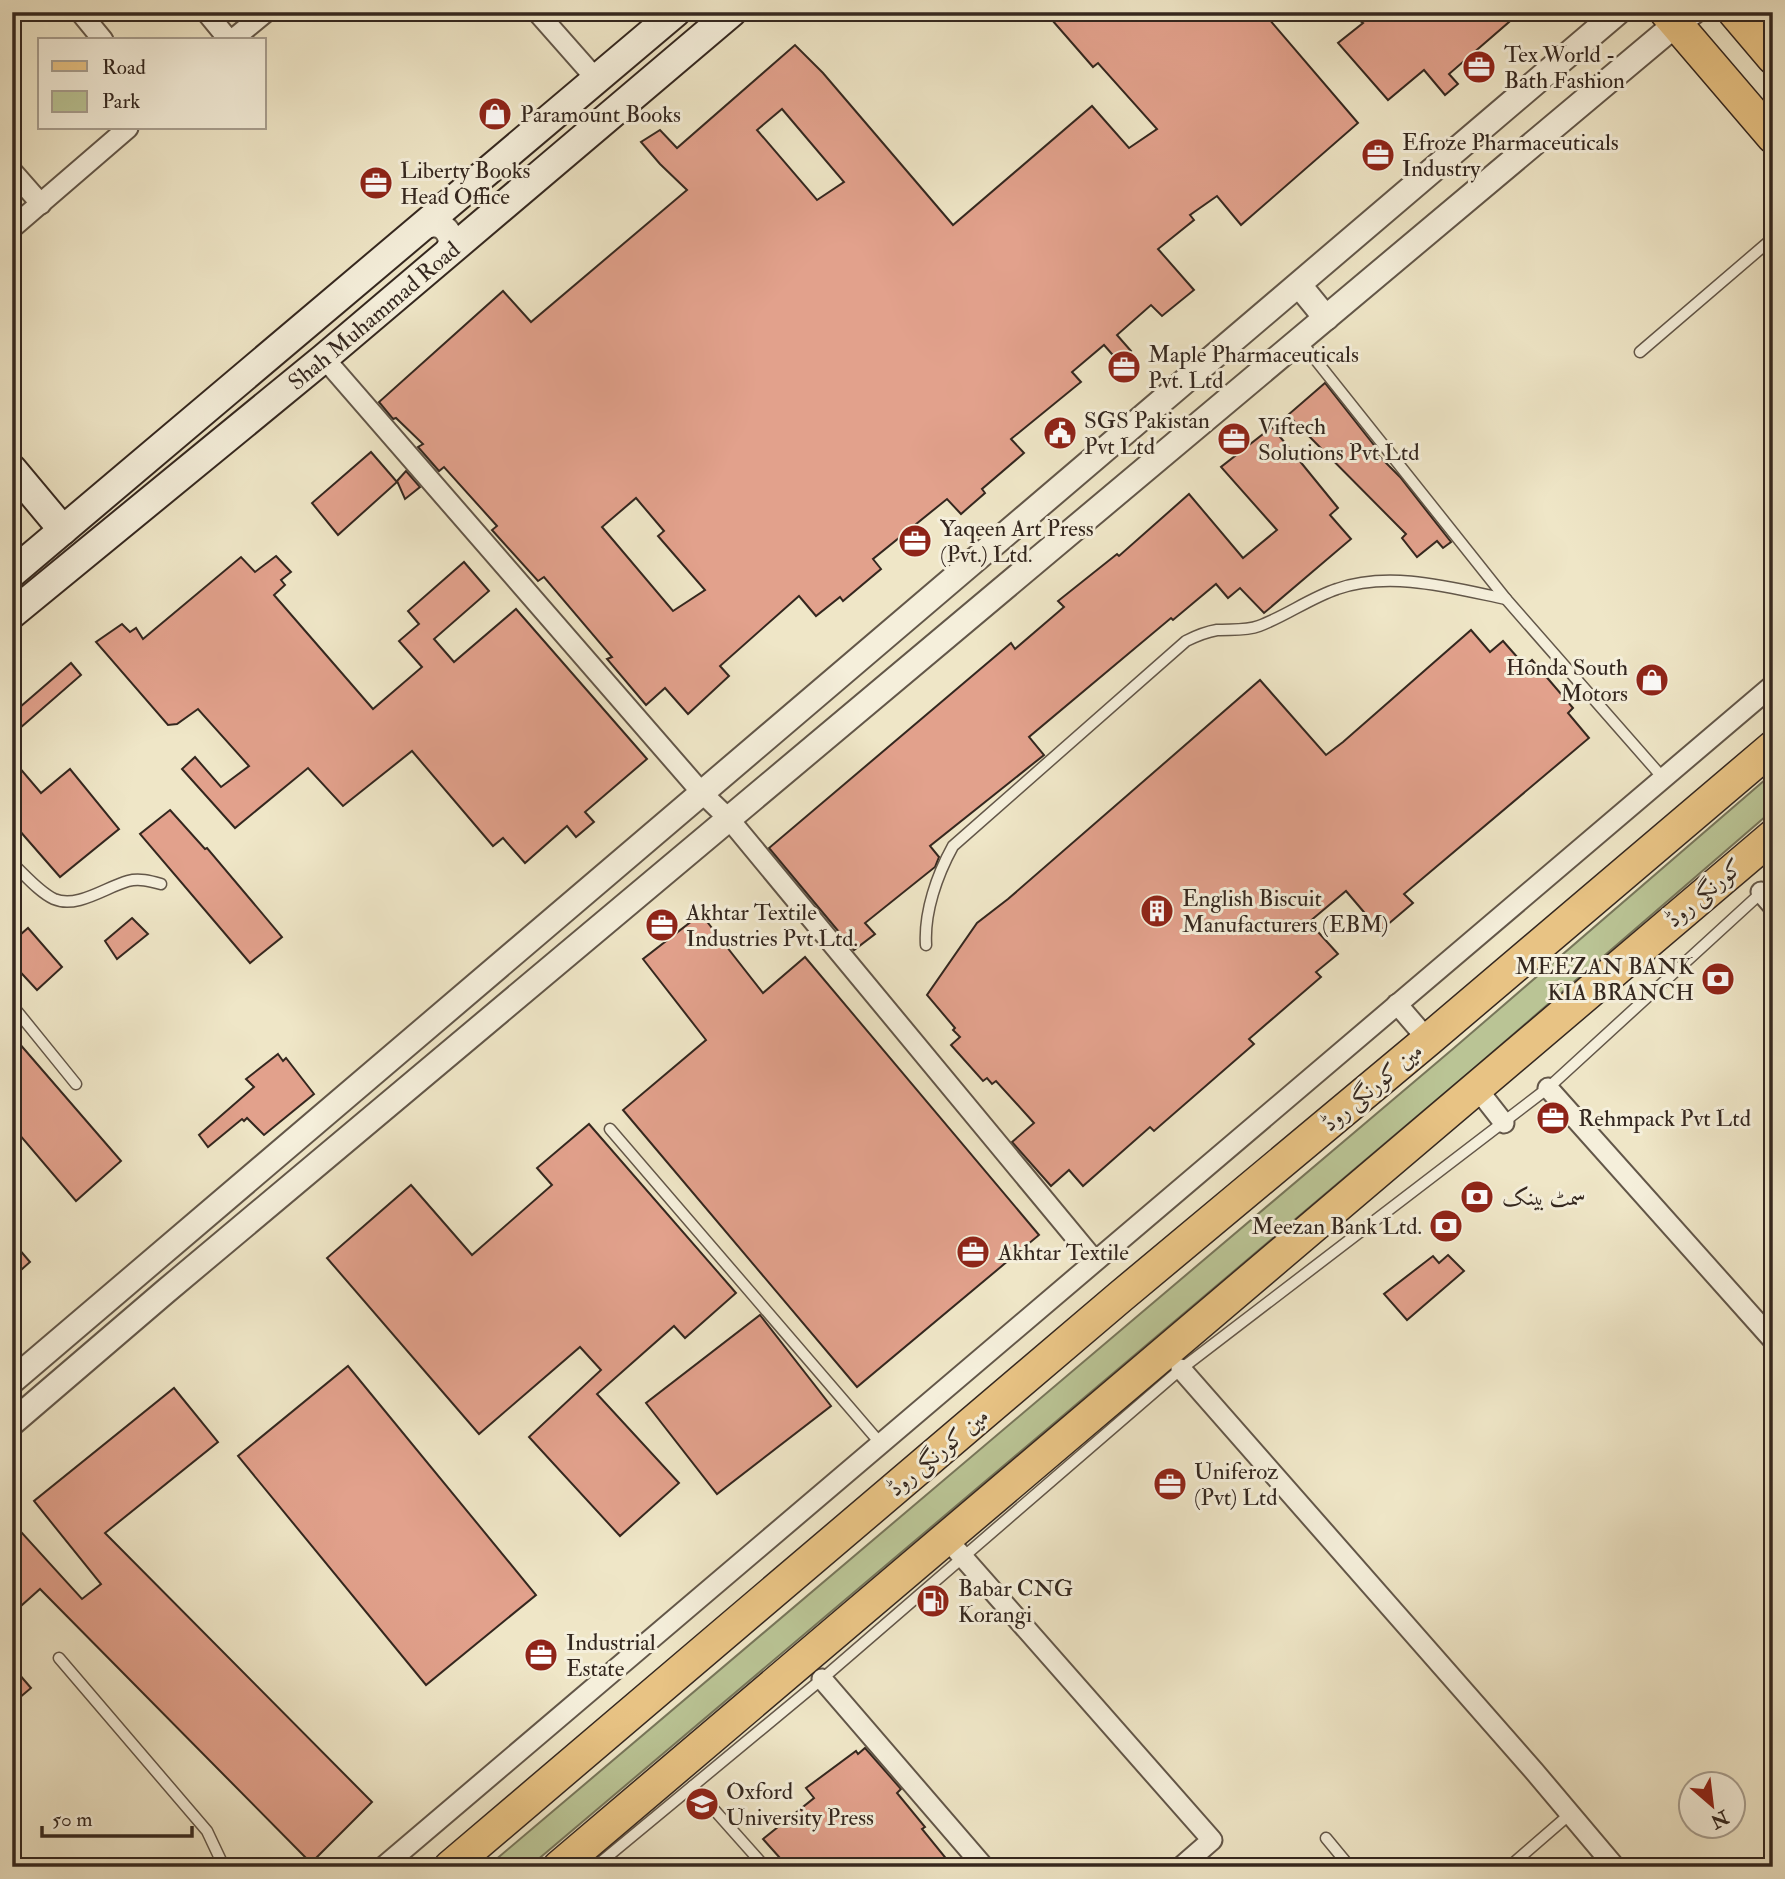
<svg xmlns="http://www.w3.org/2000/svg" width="1785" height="1879" font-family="'IM FELL Double Pica',Amiri,serif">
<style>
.green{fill:#bac495;stroke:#77765a;stroke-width:2}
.building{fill:#e2a18c;stroke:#34271f;stroke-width:2;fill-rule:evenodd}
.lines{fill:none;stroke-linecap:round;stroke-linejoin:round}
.service-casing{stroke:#635749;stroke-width:13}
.minor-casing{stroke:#635749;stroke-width:23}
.tertiary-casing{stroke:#635749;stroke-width:28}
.secondary-casing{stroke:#34271f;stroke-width:32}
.primary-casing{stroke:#34271f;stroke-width:35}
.service{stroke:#f5efdb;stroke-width:10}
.minor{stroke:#f5efdb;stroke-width:19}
.tertiary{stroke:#f5efdb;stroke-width:24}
.secondary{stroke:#f5efdb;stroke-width:28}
.primary{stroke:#e8c384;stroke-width:32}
.labels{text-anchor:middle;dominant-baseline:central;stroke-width:6;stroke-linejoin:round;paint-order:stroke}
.poi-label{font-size:23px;fill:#34271f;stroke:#f5efdb;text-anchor:start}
.street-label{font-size:23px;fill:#34271f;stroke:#f5efdb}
</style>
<rect width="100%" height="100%" fill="#efe6c7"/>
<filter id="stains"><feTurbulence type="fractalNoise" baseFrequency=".00286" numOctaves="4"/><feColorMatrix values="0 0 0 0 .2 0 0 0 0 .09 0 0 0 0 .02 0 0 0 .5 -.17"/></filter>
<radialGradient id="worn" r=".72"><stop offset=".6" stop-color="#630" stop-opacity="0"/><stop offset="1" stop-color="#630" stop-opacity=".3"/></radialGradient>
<polygon class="green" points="1773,773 1773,810 1473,1069 529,1867 487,1867 1454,1048"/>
<g class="building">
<path d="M1045,12H1263L1358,123L1241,225L1217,196L1190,215L1194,220L1158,249L1194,290L1162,316L1151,305L1117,335L1131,351L1119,362L1104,345L1072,372L1081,382L1011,439L1024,453L982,489L985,493L961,514L947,499L873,559L881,569L843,601L840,597L816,616L799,596L720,666L729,676L688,714L665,688L646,705L607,659L612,657L544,577L538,581L492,530L497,526L444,467L439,471L418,447L423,444L396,418L393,419L379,402L503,291L531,322L687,190L660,164L641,142L660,130L677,148L795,45L823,73L953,225L1092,106L1129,148L1157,129L1098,63L1093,67ZM782,109L844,182L817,200L757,130ZM636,498L664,531L658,536L705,590L673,611L602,527Z"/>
<polygon points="1348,12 1501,12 1509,22 1449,74 1458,84 1445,95 1424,70 1388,100 1338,43 1363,23"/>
<polygon points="1325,383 1377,449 1374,451 1400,477 1451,542 1443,548 1437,541 1417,557 1402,538 1406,534 1288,415"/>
<polygon points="1272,427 1338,508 1330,515 1351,539 1264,613 1240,588 1228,598 1216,584 1173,620 1171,618 1029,737 1044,755 930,846 939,857 935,867 865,923 875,934 854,950 769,848 1011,643 1015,649 1064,607 1058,601 1117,554 1119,556 1189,494 1243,558 1277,530 1221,467"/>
<polygon points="371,452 397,482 338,535 312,503"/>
<polygon points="406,471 420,487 405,499 397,481"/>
<polygon points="276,556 291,572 281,580 285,585 274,595 373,709 422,667 399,641 419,624 408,611 464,562 489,591 434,639 454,662 516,609 647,759 585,812 594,822 576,837 567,826 525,863 503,838 493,846 412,751 343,806 308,768 235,828 182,769 195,757 221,787 249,766 198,709 177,724 168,725 96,642 122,624 130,632 136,628 143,639 241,557 255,572"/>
<polygon points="1471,630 1490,652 1503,641 1525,666 1532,660 1573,708 1568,713 1589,738 1404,894 1413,903 1380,931 1346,891 1309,922 1338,954 1316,972 1321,977 1249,1039 1254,1044 1154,1131 1150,1127 1083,1186 1069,1170 1051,1186 1012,1142 1034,1123 996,1081 992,1084 987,1078 983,1081 951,1045 960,1037 953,1030 955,1028 927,995 977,923 1008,899 1260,680 1326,755 1343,742"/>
<polygon points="71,663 81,675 12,735 12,714"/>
<polygon points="12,759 41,793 70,769 119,829 60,877 12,822"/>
<polygon points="170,810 205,849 207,848 282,937 250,963 140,834"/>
<polygon points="701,914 763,993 805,957 1039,1235 857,1387 623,1110 706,1040 643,959"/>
<polygon points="132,918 148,934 117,959 105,941"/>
<polygon points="28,928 62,967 37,990 12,963 12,942"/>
<polygon points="12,1035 121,1161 76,1201 12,1126"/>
<polygon points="278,1054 283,1061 286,1058 314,1094 264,1135 247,1118 244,1121 242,1119 208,1147 199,1135 254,1087 246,1079"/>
<polygon points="589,1124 736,1293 685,1338 674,1326 597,1394 679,1483 620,1536 529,1437 601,1370 580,1347 479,1434 327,1258 411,1185 472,1255 552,1185 537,1168"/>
<polygon points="12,1241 30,1262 12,1278"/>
<polygon points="1448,1255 1464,1271 1407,1320 1384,1294 1433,1256 1439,1263"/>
<polygon points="760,1315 831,1406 717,1494 646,1403"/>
<polygon points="348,1366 536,1595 426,1685 238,1456"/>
<polygon points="174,1388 218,1442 105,1533 372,1802 311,1863 40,1589 12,1614 12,1522 82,1599 101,1584 34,1501"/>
<polygon points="12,1666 31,1688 12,1704"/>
<polygon points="865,1748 901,1789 897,1793 925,1827 922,1829 953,1867 788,1867 763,1839 814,1798 806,1788 856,1751 858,1754"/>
</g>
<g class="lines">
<defs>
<g id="service">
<polyline points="1299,339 1506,599 1663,778"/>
<polyline points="1640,352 1773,238"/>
<path d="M12,863C25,875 39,892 54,899C77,909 106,887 128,881C139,878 150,881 161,884"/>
<path d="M926,945C924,912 937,875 953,846L1186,641C1196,636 1205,632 1217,630C1231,629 1246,631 1259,626C1286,616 1310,598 1337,589C1390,570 1453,588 1506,599"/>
<polyline points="12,1005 76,1084"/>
<polyline points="610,1129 881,1444"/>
<polyline points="59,1658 207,1831 224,1867"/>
<polyline points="693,1786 765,1867"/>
<polyline points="1326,1838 1350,1867"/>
<polyline points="595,1867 822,1679 1181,1369 1548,1088 1773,882"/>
<polyline points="1509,1867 1570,1814"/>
</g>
<g id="minor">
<polyline points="80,12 103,40"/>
<polyline points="206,12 229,40"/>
<polyline points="537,12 597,80"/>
<polyline points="232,40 266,12"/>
<polyline points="12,171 41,204"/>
<polyline points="12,228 128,128"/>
<polyline points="324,358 702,793 729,819 1095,1261"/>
<polyline points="1761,892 1773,906"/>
<polyline points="1397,1004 1428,1040"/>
<polyline points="1475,1086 1504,1123"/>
<polyline points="1548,1088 1773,1340"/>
<polyline points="1181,1369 1534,1771 1615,1867"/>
<polyline points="946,1538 1212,1840 1181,1867"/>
<polyline points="822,1679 984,1867"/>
<polyline points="383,1867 1773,685"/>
</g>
<g id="tertiary">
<path d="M422,228C436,220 449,226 451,242L447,253"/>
<polyline points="1299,285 1326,318"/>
<polyline points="12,1381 1618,12"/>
<polyline points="12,1423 166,1291 1676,24 1693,12"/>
</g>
<g id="secondary">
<polyline points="12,469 63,530"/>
<polyline points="12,573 676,12"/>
<path id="s1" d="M12,614L324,358L732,12"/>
</g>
<g id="primary">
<polyline points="1666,12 1773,137"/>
<polyline points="1734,12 1773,58"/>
<polyline points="450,1867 1120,1297 1428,1040 1773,747"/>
<polyline points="559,1867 1773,836"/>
</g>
</defs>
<use href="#service" class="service-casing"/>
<use href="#minor" class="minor-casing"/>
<use href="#tertiary" class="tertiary-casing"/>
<use href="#secondary" class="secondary-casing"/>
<use href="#primary" class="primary-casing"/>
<use href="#service" class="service"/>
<use href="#minor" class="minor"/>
<use href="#tertiary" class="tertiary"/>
<use href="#secondary" class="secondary"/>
<use href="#primary" class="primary"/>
</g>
<defs>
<symbol id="office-disc" viewBox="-11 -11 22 22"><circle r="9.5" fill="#8f2418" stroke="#f5efdb"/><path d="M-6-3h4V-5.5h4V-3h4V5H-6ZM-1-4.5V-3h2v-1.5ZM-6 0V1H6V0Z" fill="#fff"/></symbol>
<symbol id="shop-disc" viewBox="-11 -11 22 22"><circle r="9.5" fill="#8f2418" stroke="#f5efdb"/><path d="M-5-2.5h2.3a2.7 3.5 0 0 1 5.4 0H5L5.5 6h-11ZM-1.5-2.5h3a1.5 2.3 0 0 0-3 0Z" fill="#fff"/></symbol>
<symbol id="civic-disc" viewBox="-11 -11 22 22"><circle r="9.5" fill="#8f2418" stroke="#f5efdb"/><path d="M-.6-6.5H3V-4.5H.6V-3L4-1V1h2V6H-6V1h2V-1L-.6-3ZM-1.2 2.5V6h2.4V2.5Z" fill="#fff"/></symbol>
<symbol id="building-disc" viewBox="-11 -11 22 22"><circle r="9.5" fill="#8f2418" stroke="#f5efdb"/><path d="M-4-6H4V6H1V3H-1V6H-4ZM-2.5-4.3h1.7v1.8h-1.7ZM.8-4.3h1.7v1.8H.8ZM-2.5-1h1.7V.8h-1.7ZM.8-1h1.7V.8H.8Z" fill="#fff"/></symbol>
<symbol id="bank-disc" viewBox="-11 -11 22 22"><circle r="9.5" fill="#8f2418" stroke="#f5efdb"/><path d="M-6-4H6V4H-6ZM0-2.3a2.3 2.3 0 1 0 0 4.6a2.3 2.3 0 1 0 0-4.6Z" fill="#fff"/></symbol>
<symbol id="fuel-disc" viewBox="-11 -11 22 22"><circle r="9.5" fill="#8f2418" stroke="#f5efdb"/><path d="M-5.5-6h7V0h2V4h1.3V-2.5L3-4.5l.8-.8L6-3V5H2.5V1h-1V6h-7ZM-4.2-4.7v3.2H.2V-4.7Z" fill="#fff"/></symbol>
<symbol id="university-disc" viewBox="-11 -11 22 22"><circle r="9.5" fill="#8f2418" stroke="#f5efdb"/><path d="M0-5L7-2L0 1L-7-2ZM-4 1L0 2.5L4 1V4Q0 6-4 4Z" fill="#fff"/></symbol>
</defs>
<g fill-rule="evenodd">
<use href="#office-disc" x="1460" y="48" width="38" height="38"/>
<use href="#shop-disc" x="476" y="95" width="38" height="38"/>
<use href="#office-disc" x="1359" y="136" width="38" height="38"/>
<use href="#office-disc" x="357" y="164" width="38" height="38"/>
<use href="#office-disc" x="1105" y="348" width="38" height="38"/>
<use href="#civic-disc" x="1041" y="414" width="38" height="38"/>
<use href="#office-disc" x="1215" y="420" width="38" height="38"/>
<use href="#office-disc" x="896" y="522" width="38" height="38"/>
<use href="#shop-disc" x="1633" y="661" width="38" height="38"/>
<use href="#building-disc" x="1138" y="892" width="38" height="38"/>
<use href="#office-disc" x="643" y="906" width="38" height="38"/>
<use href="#bank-disc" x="1699" y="960" width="38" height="38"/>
<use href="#office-disc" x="1534" y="1099" width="38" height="38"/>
<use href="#bank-disc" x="1458" y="1178" width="38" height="38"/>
<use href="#bank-disc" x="1427" y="1207" width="38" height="38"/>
<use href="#office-disc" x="954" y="1233" width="38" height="38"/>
<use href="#office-disc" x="1151" y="1465" width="38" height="38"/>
<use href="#fuel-disc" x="914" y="1582" width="38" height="38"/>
<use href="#office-disc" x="522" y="1636" width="38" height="38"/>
<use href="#university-disc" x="683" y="1785" width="38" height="38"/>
</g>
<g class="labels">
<g class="poi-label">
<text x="1504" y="54">Tex World -<tspan x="1504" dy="26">Bath Fashion</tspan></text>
<text x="520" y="114">Paramount Books</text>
<text x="1402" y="142">Efroze Pharmaceuticals<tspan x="1402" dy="26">Industry</tspan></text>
<text x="400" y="170">Liberty Books<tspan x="400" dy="26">Head Office</tspan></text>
<text x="1148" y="354">Maple Pharmaceuticals<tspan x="1148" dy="26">Pvt. Ltd</tspan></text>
<text x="1084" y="420">SGS Pakistan<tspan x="1084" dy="26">Pvt Ltd</tspan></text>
<text x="1258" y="426">Viftech<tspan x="1258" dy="26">Solutions Pvt Ltd</tspan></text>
<text x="940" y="528">Yaqeen Art Press<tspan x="940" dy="26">(Pvt.) Ltd.</tspan></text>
<text x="1628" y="667" text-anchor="end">Honda South<tspan x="1628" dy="26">Motors</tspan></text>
<text x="1182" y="898">English Biscuit<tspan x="1182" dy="26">Manufacturers (EBM)</tspan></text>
<text x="686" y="912">Akhtar Textile<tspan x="686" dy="26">Industries Pvt Ltd.</tspan></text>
<text x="1694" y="966" text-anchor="end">MEEZAN BANK<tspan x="1694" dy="26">KIA BRANCH</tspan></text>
<text x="1578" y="1118">Rehmpack Pvt Ltd</text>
<text x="1502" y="1197">سمٹ بینک</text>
<text x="1422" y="1226" text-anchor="end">Meezan Bank Ltd.</text>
<text x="998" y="1252">Akhtar Textile</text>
<text x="1194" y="1471">Uniferoz<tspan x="1194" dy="26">(Pvt) Ltd</tspan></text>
<text x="958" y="1588">Babar CNG<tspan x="958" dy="26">Korangi</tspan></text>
<text x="566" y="1642">Industrial<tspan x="566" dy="26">Estate</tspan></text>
<text x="726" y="1791">Oxford<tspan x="726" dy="26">University Press</tspan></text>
</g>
<g class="street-label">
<text stroke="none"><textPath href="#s1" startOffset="469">Shah Muhammad Road</textPath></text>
<text transform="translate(1704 893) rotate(-40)">کورنگی روڈ</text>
<text transform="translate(1372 1087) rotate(-40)">مین کورنگی روڈ</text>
<text transform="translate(938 1452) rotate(-40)">مین کورنگی روڈ</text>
</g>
</g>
<rect width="1785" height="1879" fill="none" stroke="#efe6c7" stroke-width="42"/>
<rect x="14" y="14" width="1757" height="1851" fill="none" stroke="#34271f" stroke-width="3.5"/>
<rect x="21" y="21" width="1743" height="1837" fill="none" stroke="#34271f" stroke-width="2"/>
<rect x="38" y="38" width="228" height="91" fill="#f5efdb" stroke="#a89f90" stroke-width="2"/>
<rect x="52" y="61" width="35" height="10" fill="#e8c384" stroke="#a89f90" stroke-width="2"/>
<text x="102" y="74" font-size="21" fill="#34271f">Road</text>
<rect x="52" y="91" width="35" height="21" fill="#bac495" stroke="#a89f90" stroke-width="2"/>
<text x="102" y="108" font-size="21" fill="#34271f">Park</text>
<g transform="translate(1712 1805) rotate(152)"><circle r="33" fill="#f5efdb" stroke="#a89f90" stroke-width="2"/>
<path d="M0-5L12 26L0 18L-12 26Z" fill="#8f2418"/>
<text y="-10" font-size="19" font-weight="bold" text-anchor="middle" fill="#34271f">N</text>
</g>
<path d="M42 1826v10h150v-10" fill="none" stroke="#34271f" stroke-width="3.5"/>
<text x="52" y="1826" font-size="21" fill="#34271f" stroke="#f5efdb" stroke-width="5" paint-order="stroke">50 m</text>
<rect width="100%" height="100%" filter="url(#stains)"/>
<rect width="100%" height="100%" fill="url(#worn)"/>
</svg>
